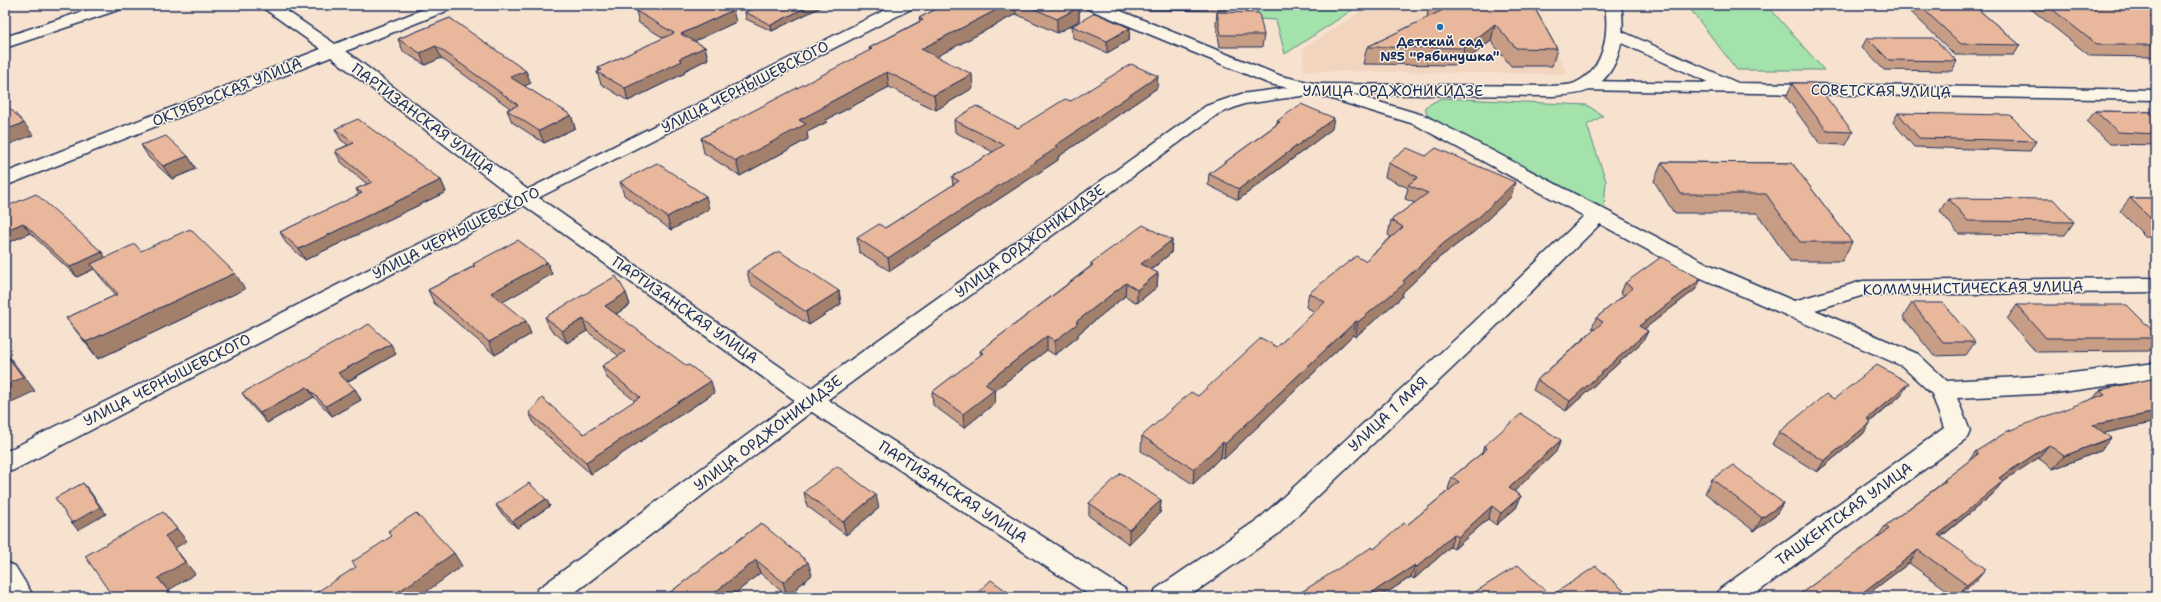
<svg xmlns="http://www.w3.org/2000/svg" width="2161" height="602" font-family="'Shantell Sans',sans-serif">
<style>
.built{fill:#f2d5bf}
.green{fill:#a3e2aa;stroke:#5f8884}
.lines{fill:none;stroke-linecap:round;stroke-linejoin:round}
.minor-casing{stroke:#1b2f5e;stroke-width:3}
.tertiary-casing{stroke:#1b2f5e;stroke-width:3}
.secondary-casing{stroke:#1b2f5e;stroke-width:3}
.minor{fill:#fcf5e5;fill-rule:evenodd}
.tertiary{fill:#fcf5e5;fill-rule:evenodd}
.secondary{fill:#fcf5e5;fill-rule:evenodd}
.wall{fill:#c89d85;stroke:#1b2f5e}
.shaded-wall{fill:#a3806c;stroke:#1b2f5e}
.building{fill:#e9b79b;stroke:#1b2f5e}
.poi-dot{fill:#1f6fb2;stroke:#fcf5e5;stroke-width:1.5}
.labels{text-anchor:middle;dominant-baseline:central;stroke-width:3;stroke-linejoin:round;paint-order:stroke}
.far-poi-label{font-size:13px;font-weight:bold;fill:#1b2f5e;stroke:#fcf5e5}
.street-label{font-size:15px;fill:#1b2f5e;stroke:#fcf5e5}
</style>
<rect width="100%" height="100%" fill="#f6e2cf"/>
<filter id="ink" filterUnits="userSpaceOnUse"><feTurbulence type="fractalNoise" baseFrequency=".025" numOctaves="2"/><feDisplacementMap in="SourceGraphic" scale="8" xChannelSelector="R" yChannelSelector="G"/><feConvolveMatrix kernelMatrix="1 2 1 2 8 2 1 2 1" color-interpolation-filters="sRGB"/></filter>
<g filter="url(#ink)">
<polygon class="built" points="1371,5 1532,5 1567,74 1304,71 1303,49"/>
<g class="green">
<polygon points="1256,5 1360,5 1285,54 1276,20 1257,19"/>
<polygon points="1687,5 1767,5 1824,70 1737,70"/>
<polygon points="1441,98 1587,105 1603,116 1587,125 1606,181 1604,208 1428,118 1425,107"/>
</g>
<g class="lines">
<defs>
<g id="minor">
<polygon points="102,5 126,5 124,8 5,48 5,37"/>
<polygon points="259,5 278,5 335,44 434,5 456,5 454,8 346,51 532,193 819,394 1125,589 1129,597 1092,597 803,406 518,201 331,57 5,186 5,173 321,49"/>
<polygon points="1084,5 1106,5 1281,76 1322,85 1426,116 1708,264 1794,301 1863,281 2156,278 2156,292 1864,295 1815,310 1918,354 1947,381 2055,375 2156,363 2156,379 2055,393 1957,398 1970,431 1967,438 1751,597 1716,597 1720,589 1944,428 1932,394 1902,366 1692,274 1600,224 1487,335 1278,534 1188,597 1152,597 1156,589 1260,518 1471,325 1584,216 1414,124 1312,93 1270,84 1086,8"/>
<polygon points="1614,28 1738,83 2156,90 2156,100 1577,90 1574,86 1577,82 1583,81 1710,83 1608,37 1606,33 1608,29"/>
<polygon points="5,562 15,566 34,597 5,597"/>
</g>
<polygon id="tertiary" points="895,5 915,5 913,8 532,201 14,470 5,473 5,452"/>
<path id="secondary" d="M1605,5H1621C1626,36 1620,75 1589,90C1578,95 1564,95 1552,96L1316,94L1244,104L1218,114L819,406L569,597H534L538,589L803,394L1206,106L1241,94L1316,84L1552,86C1560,85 1570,86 1577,82C1605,68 1609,33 1605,5Z"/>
</defs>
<use href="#minor" class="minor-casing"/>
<use href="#tertiary" class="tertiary-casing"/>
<use href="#secondary" class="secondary-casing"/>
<use href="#minor" class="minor"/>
<use href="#tertiary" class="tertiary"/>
<use href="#secondary" class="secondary"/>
</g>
<g class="wall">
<polygon points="825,5 772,31 746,19 745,12"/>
<polygon points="944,5 1076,5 1079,7 1079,21 1057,33 1016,14 936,57 973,88 936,110 889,87 826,120 827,122 807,132 808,139 740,176 704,153 701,138 870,51 869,48 920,21 919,18"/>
<polygon points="1147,5 1226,5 1226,11 1147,10"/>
<polygon points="1429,5 1533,5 1557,49 1552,66 1511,66 1491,41 1460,65 1363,64 1367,47 1427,18"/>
<polygon points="1904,5 1973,5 2020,45 2014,55 1955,55"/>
<polygon points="2026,5 2156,5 2156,57 2090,56"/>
<polygon points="636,11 736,22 694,41 705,47 708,59 684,71 685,73 628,101 601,84 597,72 599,71 598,68 664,38 639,23"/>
<polygon points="1217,12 1264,35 1262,47 1220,47 1216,24"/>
<polygon points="450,18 531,83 524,86 571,115 575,128 544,143 512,122 507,110 510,108 441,58 425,65 403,51 398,39"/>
<polygon points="1072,26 1130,28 1129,40 1107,53 1073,38"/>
<polygon points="1867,38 1957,61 1952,71 1884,70 1862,47"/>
<polygon points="1792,84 1853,132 1846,145 1820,144 1786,97"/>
<polygon points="1157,88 1058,157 1058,160 890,271 859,252 857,238 885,228 953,185 952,177 993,152 955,132 954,120 1018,128 1071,101"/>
<polygon points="2095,111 2156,112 2156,145 2110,144 2087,122"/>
<polygon points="1898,113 2036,141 2030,151 1914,147 1893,122"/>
<polygon points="1277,121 1332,129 1238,200 1208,185 1209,174 1277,124"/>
<polygon points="335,129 441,180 446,192 305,260 286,243 280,232 359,195 356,189 367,184 341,162 335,151 348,145 341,140"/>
<polygon points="141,145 188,156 196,169 172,179 149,158"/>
<polygon points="1662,162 1792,163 1852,242 1842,261 1790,261 1757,213 1674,213 1654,181"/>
<polygon points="1388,163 1511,197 1475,231 1440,257 1403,292 1402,297 1355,337 1353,335 1224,459 1221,457 1193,484 1141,451 1142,436 1198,396 1277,347 1315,312 1306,307 1309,293 1365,261 1391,237 1388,235 1391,220 1415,203 1405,199 1408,188 1385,177"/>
<polygon points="620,182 709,209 671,230 624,195"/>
<polygon points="1948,198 2074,222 2065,235 1959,234 1940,211"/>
<polygon points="2130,198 2156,198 2156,237 2146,237 2120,211"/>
<polygon points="5,207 102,252 105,258 141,251 245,289 98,359 66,318 116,295 103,280 94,269 77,277 30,233 5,244"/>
<polygon points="1172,240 1171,253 1151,270 1158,273 1157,287 1137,303 1125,296 1078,334 1078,337 1055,355 1047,350 994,391 995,403 964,428 933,405 932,392 981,355 980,351 1091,266 1091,263"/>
<polygon points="547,262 552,274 502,302 531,334 495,355 434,303 428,290 474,266 473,264"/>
<polygon points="747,271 839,291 841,304 809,325 750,284"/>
<polygon points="1625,283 1696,289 1644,329 1648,331 1643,341 1566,411 1533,390 1537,380 1594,329 1592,328 1596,318 1624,295 1621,293"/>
<polygon points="626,293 630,305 616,314 714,393 591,474 535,425 529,413 584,434 635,401 607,378 602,366 619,356 587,331 567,343 550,329 545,317"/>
<polygon points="1912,303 1975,342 1966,355 1934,356 1903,317"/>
<polygon points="2017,305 2156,334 2156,342 2149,351 2036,352 2007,319"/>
<polygon points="396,354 347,382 355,389 361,400 332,416 314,397 267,423 249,403 242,393"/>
<polygon points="2156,378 2156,422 2104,433 2100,451 2053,469 2038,458 2003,481 1993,494 1941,537 1976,581 1957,597 1909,563 1864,597 1796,597 1876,539 1885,526 1940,485 1944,480 1969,461 1975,452 2093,399 2100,390"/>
<polygon points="1901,395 1870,422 1863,434 1817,472 1772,444 1779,432 1834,399"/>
<polygon points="1484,446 1556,452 1514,491 1521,496 1516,508 1496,525 1488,519 1454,549 1450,547 1414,579 1411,577 1380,597 1299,597 1300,593 1374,549 1407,525 1449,490 1448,489 1452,477 1482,453"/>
<polygon points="1712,479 1783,503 1775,516 1754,531 1705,493"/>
<polygon points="804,492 879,508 846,535 807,506"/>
<polygon points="546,499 550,506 517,528 500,512 496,505"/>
<polygon points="1161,500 1160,513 1129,544 1089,516 1089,503"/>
<polygon points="761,523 812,575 787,596 760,573 731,597 664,597"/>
</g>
<g class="shaded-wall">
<polygon points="811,5 825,5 772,31 771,25"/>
<polygon points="1006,5 1015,5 1016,14 923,64 921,49"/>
<polygon points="1079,7 1079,21 1057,33 1057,19"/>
<polygon points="733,10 736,22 684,46 681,34"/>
<polygon points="1495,24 1491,41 1460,65 1464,48"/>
<polygon points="1130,28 1129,40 1107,53 1107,41"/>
<polygon points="436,46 441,58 425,65 420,53"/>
<polygon points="705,47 708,59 684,71 685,73 628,101 625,88 679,59"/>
<polygon points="526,71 531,83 515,90 510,77"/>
<polygon points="887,72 889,87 826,120 827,122 807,132 808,139 740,176 736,161 799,120 823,106"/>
<polygon points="972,74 973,88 936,110 934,95"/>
<polygon points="1158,76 1157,88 1058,157 1058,160 890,271 888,258"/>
<polygon points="571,115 575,128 544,143 539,131"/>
<polygon points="1334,118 1332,129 1238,200 1239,189"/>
<polygon points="24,123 33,135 5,146 5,130"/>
<polygon points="188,156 196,169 172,179 163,166"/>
<polygon points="441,180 446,192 305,260 299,249"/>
<polygon points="1515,182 1511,197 1475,231 1440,257 1403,292 1402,297 1355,337 1358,322 1403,281 1444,243"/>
<polygon points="706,196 709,209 671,230 667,217"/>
<polygon points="23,223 30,233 5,244 5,231"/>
<polygon points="1172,240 1171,253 1140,278 1141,264"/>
<polygon points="102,252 108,262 91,264 94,269 77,277 70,267"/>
<polygon points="547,262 552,274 496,306 491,293"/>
<polygon points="235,273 245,289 98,359 86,342"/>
<polygon points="1158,273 1157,287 1137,303 1137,290"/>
<polygon points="1701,279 1696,289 1635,336 1639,326"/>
<polygon points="1126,283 1125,296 1078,334 1078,337 1055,355 1055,341 1076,322"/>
<polygon points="839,291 841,304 809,325 806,312"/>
<polygon points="626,293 630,305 609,318 605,306"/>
<polygon points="583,319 587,331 567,343 562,331"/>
<polygon points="526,321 531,334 495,355 489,342"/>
<polygon points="1356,321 1353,335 1224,459 1225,444"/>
<polygon points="1648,331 1643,341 1566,411 1570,401"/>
<polygon points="1047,336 1047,350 994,391 995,403 964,428 963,414 985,384"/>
<polygon points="391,344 396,354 344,383 338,373"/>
<polygon points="5,351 35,391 5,405"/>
<polygon points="711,381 714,393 591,474 586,462"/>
<polygon points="1909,383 1901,395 1859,431 1867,419"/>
<polygon points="307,387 314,397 267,423 260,413"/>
<polygon points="355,389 361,400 332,416 326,406"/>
<polygon points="2156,412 2156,422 2082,438 2093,425"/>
<polygon points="1871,422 1863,434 1817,472 1824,461"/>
<polygon points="2111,438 2100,451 2053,469 2064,456"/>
<polygon points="1561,440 1556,452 1505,500 1509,488"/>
<polygon points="1223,442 1221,457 1193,484 1194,469"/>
<polygon points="2049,445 2038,458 2003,481 1993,494 1928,547 1938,535 1999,478"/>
<polygon points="83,483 89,490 106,514 78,530 72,523"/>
<polygon points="876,495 879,508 846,535 843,522"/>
<polygon points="1521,496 1516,508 1496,525 1501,513"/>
<polygon points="546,499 550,506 517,528 513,521"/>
<polygon points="1161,500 1160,513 1129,544 1129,530"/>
<polygon points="1783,503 1775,516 1754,531 1762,518"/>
<polygon points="1492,506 1488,519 1454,549 1458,537"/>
<polygon points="163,512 187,541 175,548 195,574 169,590 174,597 173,597 158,578 165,536"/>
<polygon points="1454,534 1450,547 1414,579 1417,567"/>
<polygon points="1918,550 1909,563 1864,597 1859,597 1862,593"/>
<polygon points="454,553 462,566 419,597 390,597"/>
<polygon points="756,560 760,573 731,597 709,597"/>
<polygon points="808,562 812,575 787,596 783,582"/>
<polygon points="1415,565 1411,577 1380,597 1365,597"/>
<polygon points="1986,569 1976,581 1956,597 1967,585"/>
</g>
<g class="building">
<polygon points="651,5 724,5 733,10 681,34 705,47 679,59 682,61 625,88 597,72 602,70 598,68 674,33 636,11"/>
<polygon points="761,5 811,5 771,25 745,12"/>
<polygon points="944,5 1006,5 921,49 972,74 934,95 887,72 823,106 824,107 799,120 806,124 736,161 701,138 872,49 869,48 923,20 919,18"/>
<polygon points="1026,5 1076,5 1079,7 1057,19"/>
<polygon points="1429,5 1533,5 1557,49 1516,48 1495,24 1464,48 1367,47 1443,10"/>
<polygon points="1919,5 1973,5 2020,45 1961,44"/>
<polygon points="2047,5 2156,5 2156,17 2150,17 2156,21 2156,45 2097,45"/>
<polygon points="1217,12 1259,13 1264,35 1221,35"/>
<polygon points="1095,13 1130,28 1107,41 1072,26"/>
<polygon points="450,18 526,71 510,77 571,115 539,131 507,110 518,105 436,46 420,53 398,39"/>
<polygon points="1867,38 1933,38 1957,61 1889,60"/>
<polygon points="1131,64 1158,76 1055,146 1058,147 888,258 857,238 879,224 885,228 959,181 952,177 1004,145 954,120 976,106 1018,128 1065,99 1071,101"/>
<polygon points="1794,83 1815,83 1853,132 1827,131 1792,84"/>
<polygon points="1301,104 1334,118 1239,189 1209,174 1280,122 1277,121"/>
<polygon points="8,106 24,123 5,130 5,107"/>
<polygon points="2095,111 2156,112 2156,134 2118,132"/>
<polygon points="1898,113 2010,115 2036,141 1919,138"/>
<polygon points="358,119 441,180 299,249 280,232 362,193 356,189 372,182 335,151 354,143 335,129"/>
<polygon points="166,136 188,156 163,166 141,145"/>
<polygon points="1407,148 1426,156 1436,148 1515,182 1479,217 1444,243 1403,281 1405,283 1358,322 1356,321 1225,444 1223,442 1194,469 1142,436 1191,392 1198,396 1261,338 1277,347 1325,302 1309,293 1356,256 1365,261 1403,227 1391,220 1428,193 1408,185 1418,177 1388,163"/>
<polygon points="1662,162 1792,163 1852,242 1800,242 1766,194 1681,194"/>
<polygon points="657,163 706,196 667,217 620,182"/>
<polygon points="36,194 102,252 70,267 23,223 5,231 5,207"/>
<polygon points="1948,198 2053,199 2074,222 1968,221"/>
<polygon points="2130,198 2156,198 2156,224"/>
<polygon points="1143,225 1172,240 1141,264 1158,273 1137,290 1126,283 1076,322 1078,323 1055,341 1047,336 985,384 994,390 963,414 932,392 983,353 980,351 1093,265 1091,263"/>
<polygon points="190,229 235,273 86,342 66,318 118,294 91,264 135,244 141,251"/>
<polygon points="518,240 547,262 491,293 526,321 489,342 428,290 475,266 473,264"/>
<polygon points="779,251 839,291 806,312 747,271"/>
<polygon points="1661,257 1701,279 1639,326 1648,331 1570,401 1537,380 1603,322 1596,318 1633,288 1625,283"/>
<polygon points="616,276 626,293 605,306 687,366 689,365 711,381 586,462 529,413 542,398 584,434 640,397 602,366 625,352 583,319 562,331 545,317"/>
<polygon points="1912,303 1943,303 1975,342 1943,342"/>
<polygon points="2017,305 2127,305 2156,334 2156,338 2046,338"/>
<polygon points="369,324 391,344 338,373 355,389 326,406 307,387 260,413 242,393"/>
<polygon points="5,353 23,377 5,386"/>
<polygon points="1877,365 1909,383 1867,419 1871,422 1824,461 1779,432 1826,394 1834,399"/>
<polygon points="2156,378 2156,412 2093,425 2111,438 2064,456 2049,445 1999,478 2003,481 1938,535 1986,569 1967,585 1918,550 1862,593 1861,592 1854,597 1796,597 1889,529 1885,526 1946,481 1944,480 1978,454 1975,452 2008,431 2105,394 2100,390"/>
<polygon points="1521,414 1561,440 1509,488 1521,496 1501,513 1492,506 1458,537 1454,534 1417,567 1415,565 1365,597 1303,597 1300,593 1372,547 1374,549 1404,523 1407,525 1459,482 1452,477 1487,449 1484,446"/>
<polygon points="1733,465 1783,503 1762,518 1712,479"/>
<polygon points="837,466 876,495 843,522 804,492"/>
<polygon points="1121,473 1161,500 1129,530 1089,503"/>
<polygon points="83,483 100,507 72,523 55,498"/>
<polygon points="529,483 546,499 513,521 496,505"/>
<polygon points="163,512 177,529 165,536 185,562 158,578 173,597 113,597 85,556"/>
<polygon points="416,513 454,553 413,582 390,597 309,597 356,567 352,562 392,536 388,531"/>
<polygon points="761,523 808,562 783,582 756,560 709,597 664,597"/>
<polygon points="1518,565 1551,596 1596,566 1631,597 1467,597"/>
<polygon points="991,580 1015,597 973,597"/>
</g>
</g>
<circle class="poi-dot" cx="1440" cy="27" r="4"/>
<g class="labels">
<g class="far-poi-label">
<text x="1440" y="41">Детский сад<tspan x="1440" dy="15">№5 "Рябинушка"</tspan></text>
</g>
<g class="street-label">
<text transform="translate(745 87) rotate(-27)">УЛИЦА ЧЕРНЫШЕВСКОГО</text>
<text x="1393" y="91">УЛИЦА ОРДЖОНИКИДЗЕ</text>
<text transform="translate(1881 91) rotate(1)">СОВЕТСКАЯ УЛИЦА</text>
<text transform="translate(227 92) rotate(-22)">ОКТЯБРЬСКАЯ УЛИЦА</text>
<text transform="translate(423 119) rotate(37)">ПАРТИЗАНСКАЯ УЛИЦА</text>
<text transform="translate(456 233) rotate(-27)">УЛИЦА ЧЕРНЫШЕВСКОГО</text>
<text transform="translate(1030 241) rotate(-36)">УЛИЦА ОРДЖОНИКИДЗЕ</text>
<text transform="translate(1973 288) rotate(-1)">КОММУНИСТИЧЕСКАЯ УЛИЦА</text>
<text transform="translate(685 310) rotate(35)">ПАРТИЗАНСКАЯ УЛИЦА</text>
<text transform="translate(167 380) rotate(-27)">УЛИЦА ЧЕРНЫШЕВСКОГО</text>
<text transform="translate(1388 414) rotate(-43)">УЛИЦА 1 МАЯ</text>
<text transform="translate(768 433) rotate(-37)">УЛИЦА ОРДЖОНИКИДЗЕ</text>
<text transform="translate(953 492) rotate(33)">ПАРТИЗАНСКАЯ УЛИЦА</text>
<text transform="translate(1844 514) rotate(-36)">ТАШКЕНТСКАЯ УЛИЦА</text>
</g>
</g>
<rect width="2161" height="602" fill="none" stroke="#fcf5e5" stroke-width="20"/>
<rect x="10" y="10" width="2141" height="582" fill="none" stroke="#1b2f5e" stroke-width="1.5" filter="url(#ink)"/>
</svg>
